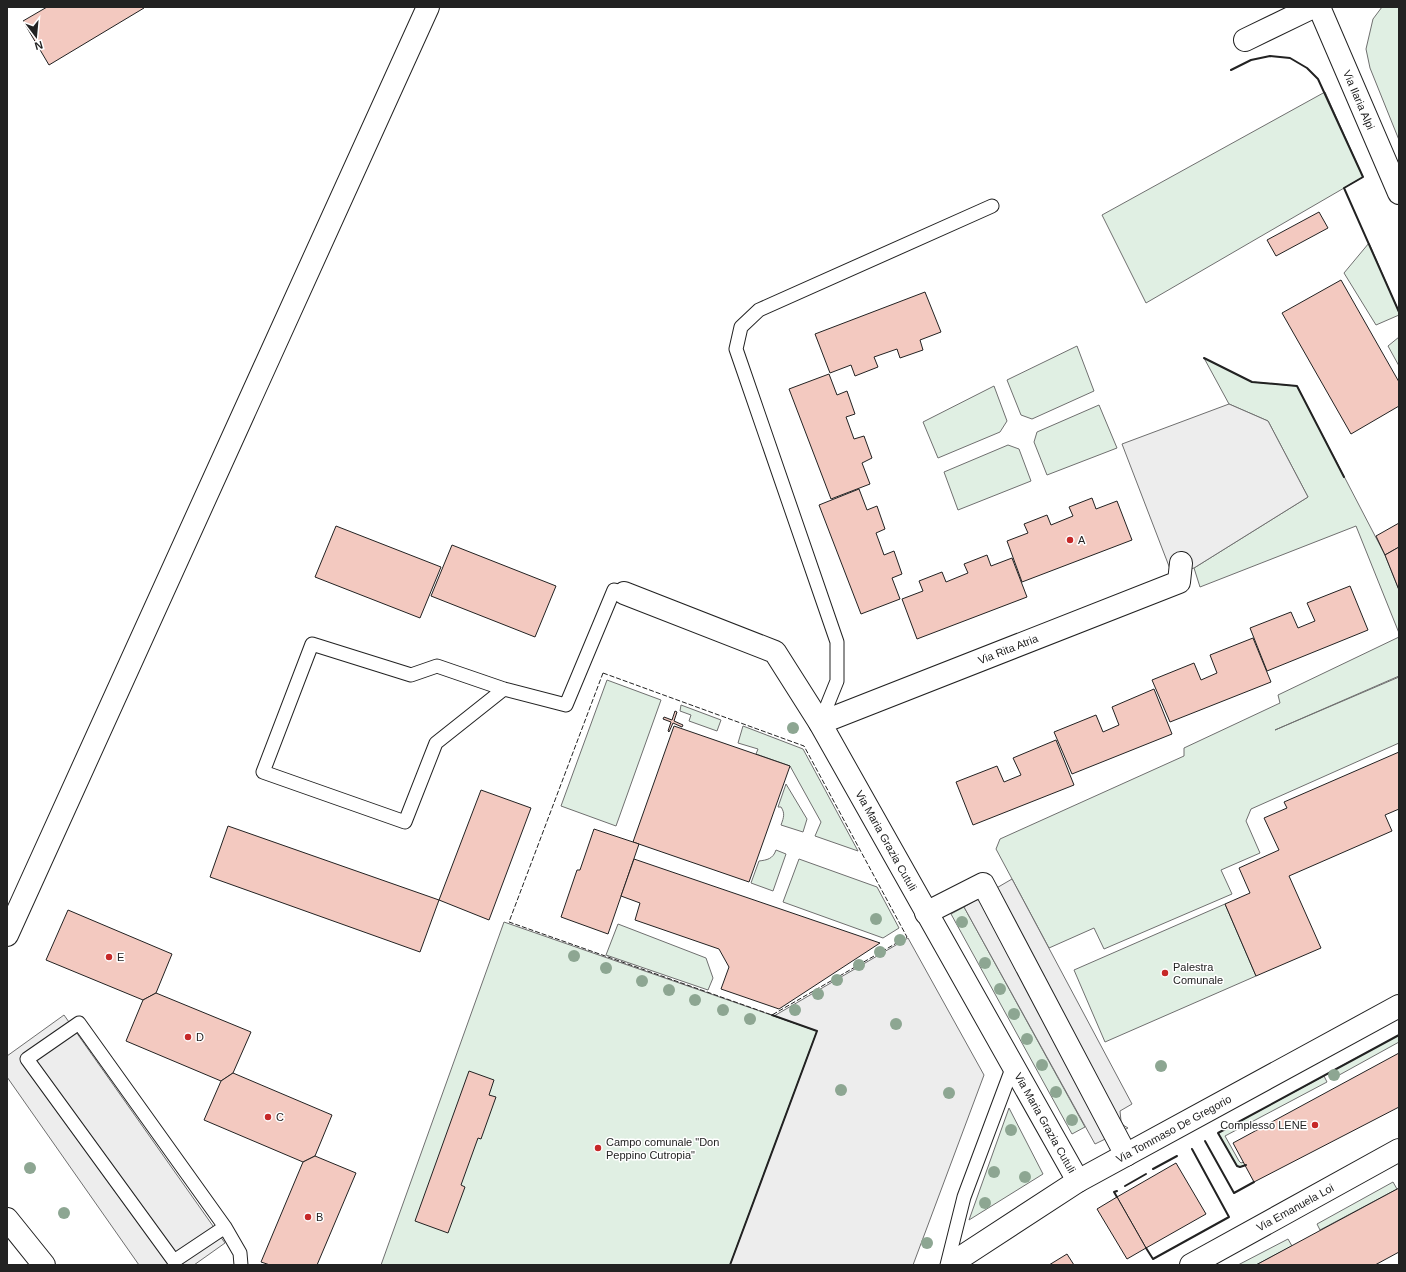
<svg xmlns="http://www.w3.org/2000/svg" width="1406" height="1272" font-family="Helvetica,sans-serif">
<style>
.green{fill:#e0efe3;stroke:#6f6f6f}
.parking{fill:#ededed;stroke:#6f6f6f}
.building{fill:#f3c9c0;stroke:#222}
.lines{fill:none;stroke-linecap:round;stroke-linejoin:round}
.service-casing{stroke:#222;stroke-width:15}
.minor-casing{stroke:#222;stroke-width:24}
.tertiary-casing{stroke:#222;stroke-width:24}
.service{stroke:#fff;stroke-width:13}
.minor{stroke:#fff;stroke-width:22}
.tertiary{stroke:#fff;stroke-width:22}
.fence{stroke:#222;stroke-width:1;stroke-dasharray:5 2;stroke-linecap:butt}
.wall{stroke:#222;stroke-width:2}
.tree{fill:#8da692}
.poi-dot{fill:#c62828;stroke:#fff;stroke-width:1.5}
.labels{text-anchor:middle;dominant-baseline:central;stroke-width:3;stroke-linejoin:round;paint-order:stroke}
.street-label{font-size:11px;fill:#222;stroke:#fff}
.poi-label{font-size:11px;fill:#222;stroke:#fff;text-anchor:start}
</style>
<rect width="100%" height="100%" fill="#fff"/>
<g class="green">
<polygon points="1382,7 1399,7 1399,140 1370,68 1366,49 1373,19"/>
<polygon points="1325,92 1363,177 1146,303 1102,215"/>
<polygon points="1369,243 1399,312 1399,315 1376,325 1344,273"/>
<polygon points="1399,337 1399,366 1388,346"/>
<polygon points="1077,346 1094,391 1032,419 1021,415 1007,380"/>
<polygon points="1204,358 1252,382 1297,386 1385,555 1399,590 1399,633 1356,526 1200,587 1194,568 1308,497 1268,421 1229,404"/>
<polygon points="994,386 1007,421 1000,432 938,458 923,422"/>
<polygon points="1099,405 1117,448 1047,475 1034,442 1037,432"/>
<polygon points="1008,445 1019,449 1031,481 958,510 944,472"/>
<polygon points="1399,637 1399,676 1275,730 1399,677 1399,743 1251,809 1246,821 1260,853 1221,870 1232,894 1104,949 1094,928 1049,948 996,849 1000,839 1184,756 1184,748 1280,703 1278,695"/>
<polygon points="607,680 661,700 616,826 561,806"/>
<polygon points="681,705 721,720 717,731 689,721 691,715 680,711"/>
<polygon points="743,726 803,749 858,851 815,836 821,822 790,766 756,754 758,749 738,743"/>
<path d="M786,784L807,819L803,832L781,825C784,817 785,813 781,807H778Z"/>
<path d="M776,850L786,854L773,891L751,883L759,861C767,860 773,859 776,850Z"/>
<polygon points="799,859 877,887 899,928 883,938 783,902"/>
<polygon points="1225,904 1256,976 1105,1042 1074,970"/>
<polygon points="964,907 1085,1127 1072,1134 951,914"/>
<polygon points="504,922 817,1031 730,1265 381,1265"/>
<polygon points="618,924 706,958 713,978 708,990 606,955"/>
<polygon points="1399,1035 1399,1042 1332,1079 1328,1073"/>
<polygon points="1324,1076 1327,1082 1225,1136 1239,1161 1241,1163 1244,1162 1246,1165 1240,1167 1237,1166 1218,1133"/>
<polygon points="1009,1108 1043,1174 969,1220"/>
<polygon points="1393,1182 1397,1189 1320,1230 1317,1224"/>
<polygon points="1288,1239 1292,1246 1256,1265 1238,1265"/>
</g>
<g class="parking">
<polygon points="1229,404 1268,421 1308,497 1194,568 1172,574 1122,444"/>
<polygon points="1012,879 1132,1104 1120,1111 1121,1121 1123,1125 1128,1128 1095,1144 964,907"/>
<polygon points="908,938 984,1075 913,1265 730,1265 817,1031 774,1016"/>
<polygon points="64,1015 225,1243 194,1265 139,1265 7,1077 7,1056"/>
</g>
<g class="building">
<polygon points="47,7 144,7 144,8 49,65 23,21"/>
<polygon points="1319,212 1328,228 1276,256 1267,240"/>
<polygon points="1341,280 1399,382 1399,406 1351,434 1282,313"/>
<polygon points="925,292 941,332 920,340 923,350 900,358 897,349 874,357 878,367 855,376 851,365 830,373 815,334"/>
<polygon points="829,374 837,395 847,391 855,414 846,417 854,439 864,436 872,458 862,463 870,484 831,499 789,389"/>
<polygon points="859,489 867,510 877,506 885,529 876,533 884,555 894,551 902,574 892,578 900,599 861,614 819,505"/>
<polygon points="1092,498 1096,509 1117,501 1132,540 1022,582 1007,541 1028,533 1024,524 1047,515 1051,525 1073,516 1069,507"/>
<polygon points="1399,523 1399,547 1385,555 1376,536"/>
<polygon points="336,526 441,567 420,618 315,577"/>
<polygon points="452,545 556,586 535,637 431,596"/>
<polygon points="1399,547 1399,590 1385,555"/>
<polygon points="987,555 991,566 1012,558 1027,597 917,639 902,599 923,591 919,581 942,572 946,582 968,573 964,564"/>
<polygon points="1350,586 1368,630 1267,671 1250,628 1291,612 1298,628 1315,621 1307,603"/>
<polygon points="1253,638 1271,682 1170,722 1152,680 1194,663 1201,680 1217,673 1210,655"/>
<polygon points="1154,689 1172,734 1072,774 1054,732 1096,715 1103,732 1119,725 1112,707"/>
<polygon points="675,711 677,712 674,721 683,725 682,727 673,723 669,732 668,731 671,722 663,719 664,717 672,720"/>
<polygon points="674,726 790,766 749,882 633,842"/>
<polygon points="1056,740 1074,785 973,825 956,782 997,766 1004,782 1021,775 1013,758"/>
<polygon points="1399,752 1399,809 1385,815 1392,831 1289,876 1321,948 1256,976 1225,904 1250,893 1239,868 1279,850 1264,818 1287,808 1284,802"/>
<polygon points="481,790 531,808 489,920 439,900"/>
<polygon points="228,826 439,900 420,952 210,877"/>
<polygon points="594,829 639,844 608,934 561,917 577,870 580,870"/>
<polygon points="634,859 880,943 779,1009 721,989 729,967 719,949 635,920 640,903 621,896"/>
<polygon points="68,910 172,954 156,993 143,1000 46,960"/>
<polygon points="156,993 251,1032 233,1073 221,1081 126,1041 143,1000"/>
<polygon points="1399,1053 1399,1107 1254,1182 1233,1143"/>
<polygon points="469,1071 494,1080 489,1095 496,1097 481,1139 478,1138 461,1185 465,1187 448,1233 415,1221"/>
<polygon points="233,1073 332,1115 315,1156 303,1162 204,1120 221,1081"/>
<polygon points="315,1156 356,1173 317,1265 270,1265 261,1262 303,1162"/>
<polygon points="1176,1163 1206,1214 1146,1248 1117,1197"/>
<polygon points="1399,1188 1399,1252 1375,1265 1256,1265"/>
<polygon points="1117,1197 1146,1248 1127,1259 1097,1209"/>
<polygon points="1067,1254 1074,1265 1049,1265"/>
</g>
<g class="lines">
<defs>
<g id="service">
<polyline points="504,689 436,743 405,822 263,772 312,644 411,675 437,666 504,689 566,705 614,590 624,593"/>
<polyline points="820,723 837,681 837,642 736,349 741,327 759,310 992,206"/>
<polyline points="225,1227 174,1261 27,1059 79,1023 225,1227 240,1253 241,1265"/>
<polyline points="947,1265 964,1197 1013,1066"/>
</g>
<g id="minor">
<path id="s1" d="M1319,7L1399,193"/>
<polyline points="1245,40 1313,7"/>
<path id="s2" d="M624,593L775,652L820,723L1078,1181"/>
<path id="s3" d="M820,723L1179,582L1181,563"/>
<polyline points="926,913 983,884 1126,1155"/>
<path id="s4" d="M1191,1265L1399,1150"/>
</g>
<g id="tertiary">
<polyline points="7,935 428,7"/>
<polyline points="7,1219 44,1265"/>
<path id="s5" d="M957,1265L963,1256L1078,1181L1399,1006"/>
</g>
</defs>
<use href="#service" class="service-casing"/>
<use href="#minor" class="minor-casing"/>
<use href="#tertiary" class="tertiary-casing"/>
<use href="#service" class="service"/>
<use href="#minor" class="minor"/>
<use href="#tertiary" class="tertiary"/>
<polygon class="fence" points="603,673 804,746 907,937 772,1015 509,922"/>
<g class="wall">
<polyline points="1231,70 1251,60 1270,56 1290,58 1307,68 1318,79 1363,177 1344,188 1399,312"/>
<polyline points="1204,358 1252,382 1297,386 1344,477"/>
<polyline points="1205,1141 1234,1193 1254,1182"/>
<polyline points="1246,1165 1240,1167 1237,1166 1218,1133 1399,1035"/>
<polyline points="1153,1169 1177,1156"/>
<polyline points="1125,1186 1146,1174"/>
<polyline points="1117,1191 1114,1192 1117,1197"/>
<polyline points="1146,1248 1153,1259 1229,1217 1192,1149"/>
<polyline points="730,1265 817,1031 772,1015"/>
</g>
</g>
<g class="tree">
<circle cx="793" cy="728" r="6"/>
<circle cx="876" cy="919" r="6"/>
<circle cx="962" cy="922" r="6"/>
<circle cx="900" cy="940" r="6"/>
<circle cx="880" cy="952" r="6"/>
<circle cx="574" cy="956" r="6"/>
<circle cx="985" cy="963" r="6"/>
<circle cx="859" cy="965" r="6"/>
<circle cx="606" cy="968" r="6"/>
<circle cx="837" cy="980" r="6"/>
<circle cx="642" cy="981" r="6"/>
<circle cx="1000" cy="989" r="6"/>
<circle cx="669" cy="990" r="6"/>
<circle cx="818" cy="994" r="6"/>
<circle cx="695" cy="1000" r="6"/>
<circle cx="723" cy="1010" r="6"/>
<circle cx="795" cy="1010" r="6"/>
<circle cx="1014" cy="1014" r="6"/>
<circle cx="750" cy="1019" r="6"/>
<circle cx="896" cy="1024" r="6"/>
<circle cx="1027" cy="1039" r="6"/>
<circle cx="1042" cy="1065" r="6"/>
<circle cx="1161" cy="1066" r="6"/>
<circle cx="1334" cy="1075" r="6"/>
<circle cx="841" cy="1090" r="6"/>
<circle cx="1056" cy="1092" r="6"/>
<circle cx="949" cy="1093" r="6"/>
<circle cx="1072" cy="1120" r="6"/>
<circle cx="1011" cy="1130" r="6"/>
<circle cx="30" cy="1168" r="6"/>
<circle cx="994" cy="1172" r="6"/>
<circle cx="1025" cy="1177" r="6"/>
<circle cx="985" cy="1203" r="6"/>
<circle cx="64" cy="1213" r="6"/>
<circle cx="927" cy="1243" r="6"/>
</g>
<g class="poi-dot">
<circle cx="1070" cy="540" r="4"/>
<circle cx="109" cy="957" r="4"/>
<circle cx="1165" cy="973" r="4"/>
<circle cx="188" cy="1037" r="4"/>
<circle cx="268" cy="1117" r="4"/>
<circle cx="1315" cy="1125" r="4"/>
<circle cx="598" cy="1148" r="4"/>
<circle cx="308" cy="1217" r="4"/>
</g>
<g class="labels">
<g class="street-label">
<text stroke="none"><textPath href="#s1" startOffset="101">Via Ilaria Alpi</textPath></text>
<text stroke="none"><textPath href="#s3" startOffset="202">Via Rita Atria</textPath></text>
<text stroke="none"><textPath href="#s2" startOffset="381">Via Maria Grazia Cutuli</textPath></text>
<text stroke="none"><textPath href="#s2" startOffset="705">Via Maria Grazia Cutuli</textPath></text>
<text stroke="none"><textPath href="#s5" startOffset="257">Via Tommaso De Gregorio</textPath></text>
<text stroke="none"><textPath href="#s4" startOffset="119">Via Emanuela Loi</textPath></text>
</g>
<g class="poi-label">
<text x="1078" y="540">A</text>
<text x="117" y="957">E</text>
<text x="1173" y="967">Palestra<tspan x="1173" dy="13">Comunale</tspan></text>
<text x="196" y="1037">D</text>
<text x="276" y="1117">C</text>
<text x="1307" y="1125" text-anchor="end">Complesso LENE</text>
<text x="606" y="1142">Campo comunale "Don<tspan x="606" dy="13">Peppino Cutropia"</tspan></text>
<text x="316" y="1217">B</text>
</g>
</g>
<rect width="1406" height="1272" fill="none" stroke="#222222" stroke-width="16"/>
<g transform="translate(36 36) rotate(164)" stroke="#ffffff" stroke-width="3" paint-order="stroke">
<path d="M0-3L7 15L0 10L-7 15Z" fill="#222222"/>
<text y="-6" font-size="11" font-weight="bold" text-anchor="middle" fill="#222222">N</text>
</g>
</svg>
